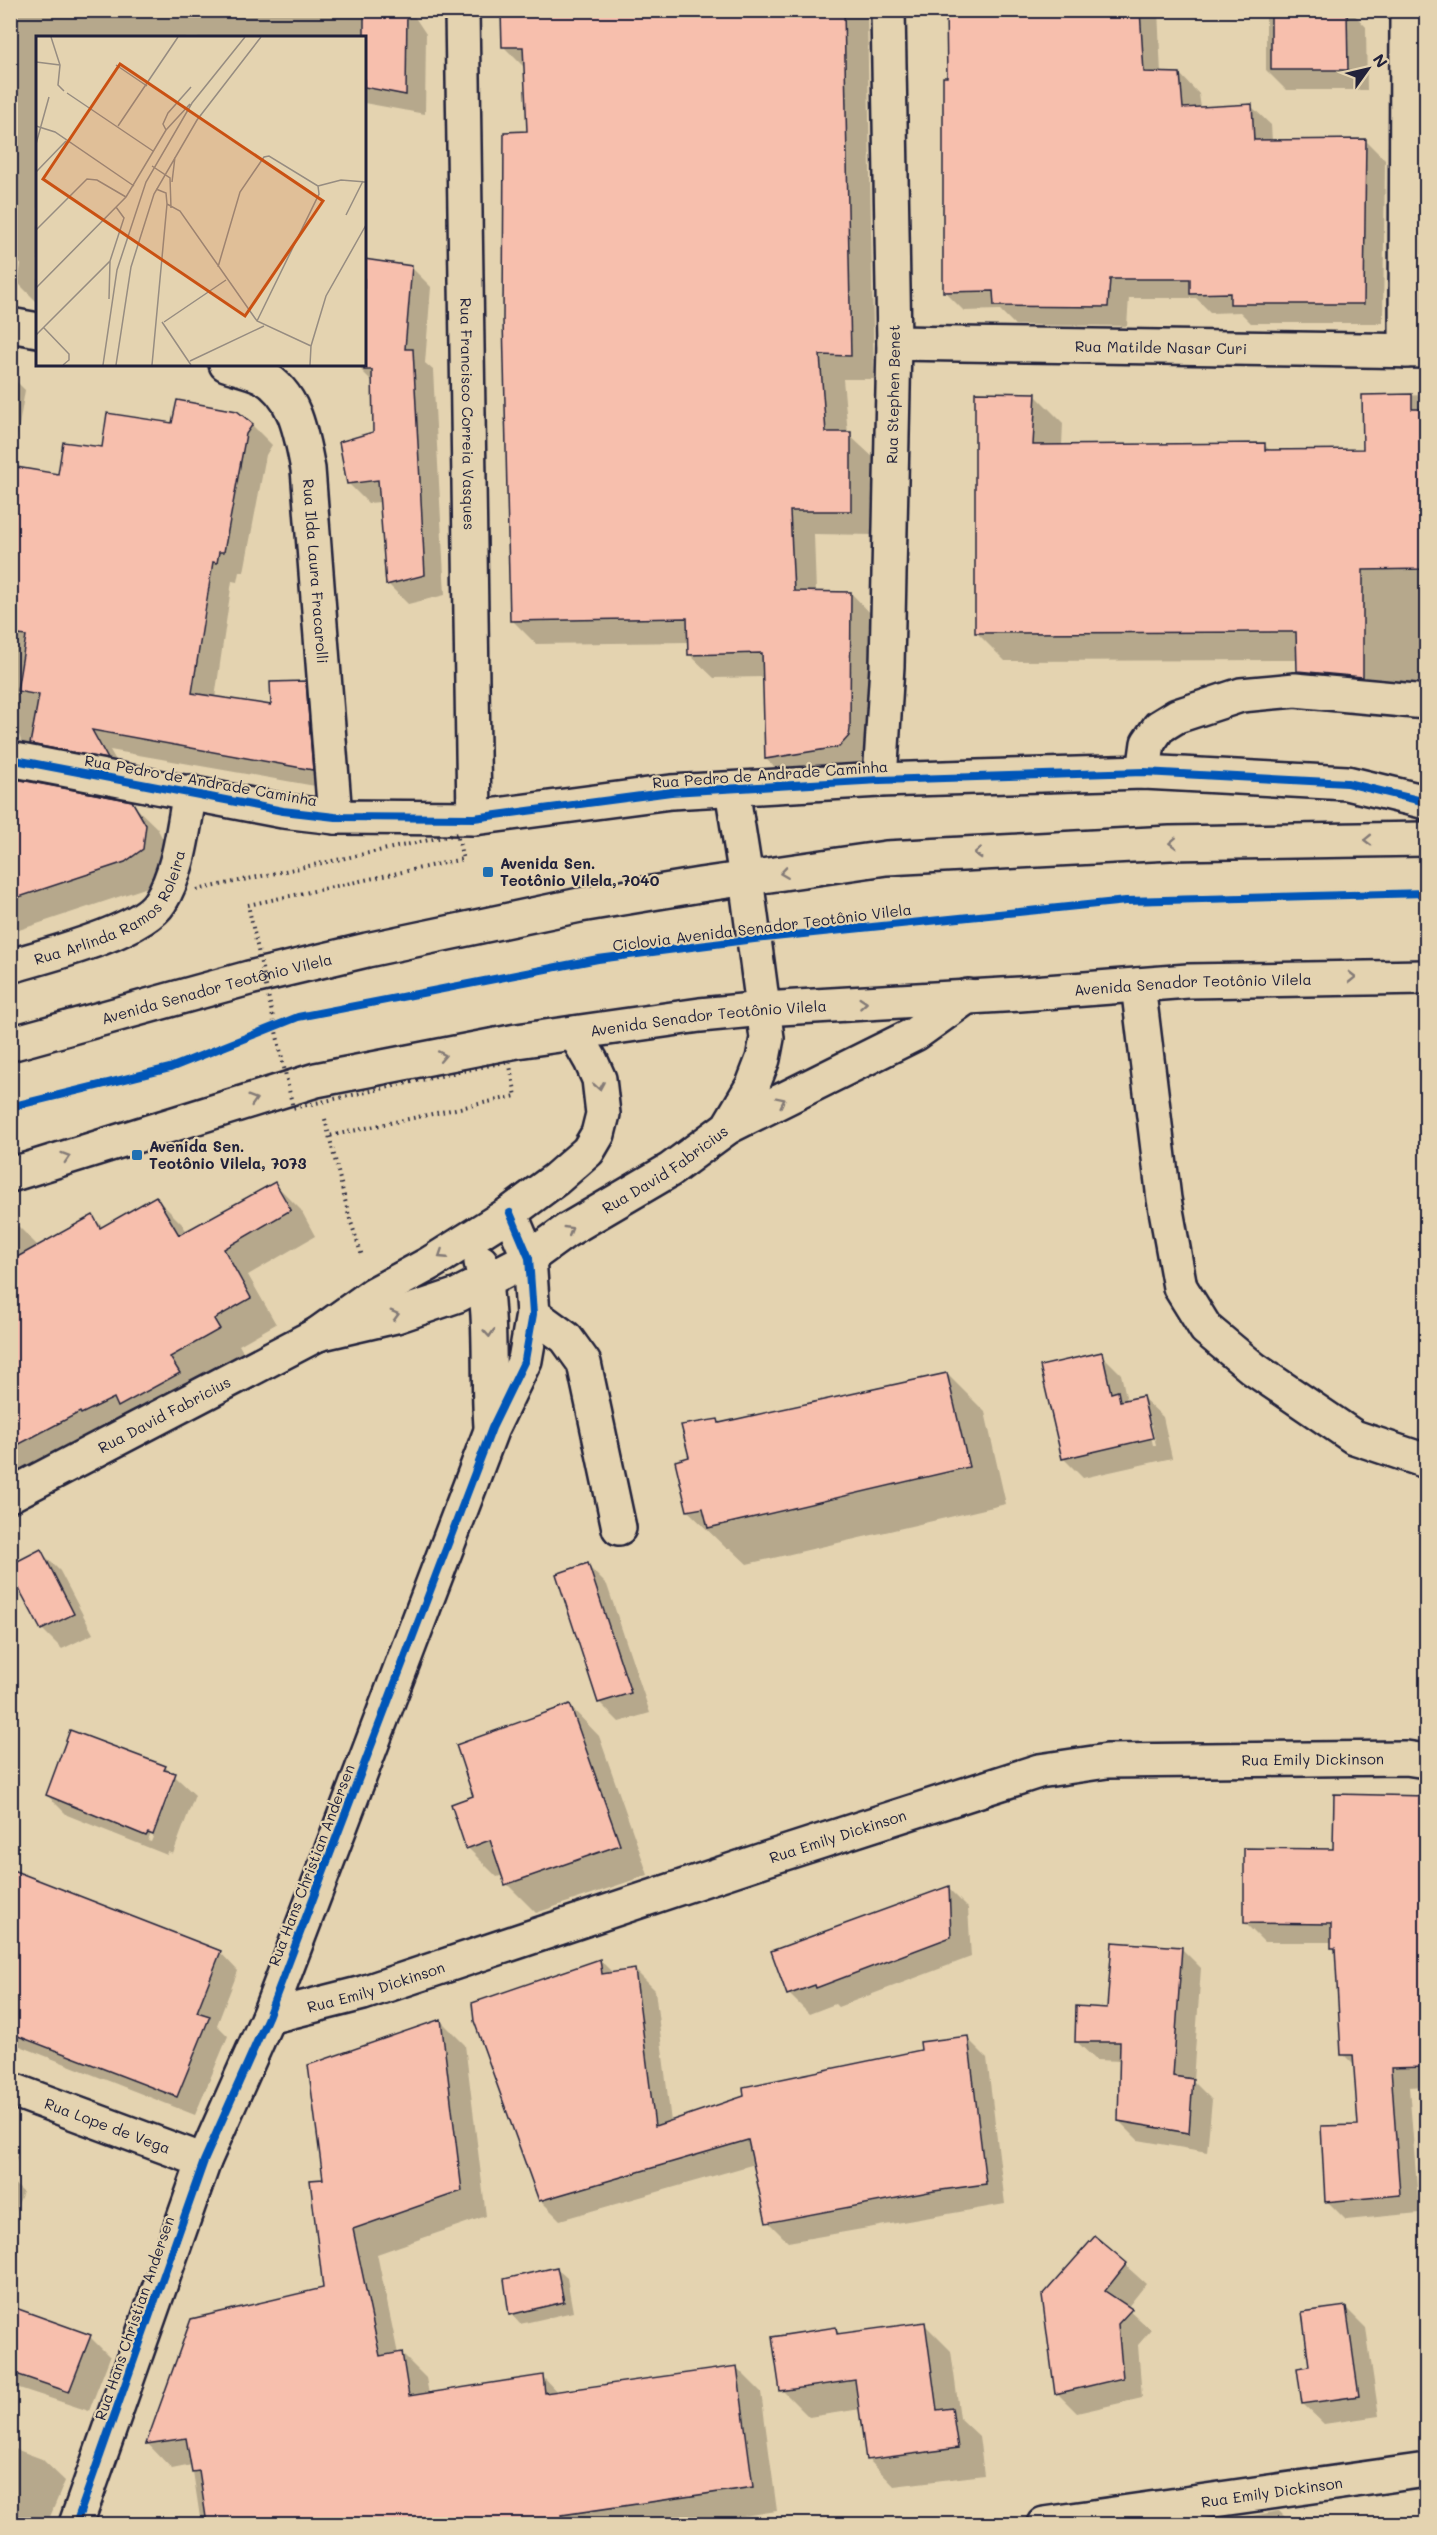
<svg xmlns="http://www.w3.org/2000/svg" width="1437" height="2535" font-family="Mali,sans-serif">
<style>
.shadow{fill:#0003;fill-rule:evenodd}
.building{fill:#f7bfad;stroke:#22223b;stroke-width:1.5}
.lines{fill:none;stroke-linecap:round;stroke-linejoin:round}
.minor-casing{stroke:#22223b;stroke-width:38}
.major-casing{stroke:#22223b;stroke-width:38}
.path{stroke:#22223b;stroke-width:4;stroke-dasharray:1.5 4.5;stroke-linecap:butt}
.minor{stroke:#e4d3b0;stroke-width:33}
.major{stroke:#e4d3b0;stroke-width:33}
.path-bridge{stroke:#22223b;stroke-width:4;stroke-dasharray:1.5 4.5;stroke-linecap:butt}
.cycleway-casing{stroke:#e4d3b0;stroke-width:11}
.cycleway{stroke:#0057b8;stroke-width:8}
.oneway{stroke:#837a76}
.poi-dot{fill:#1f6fb2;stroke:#e4d3b0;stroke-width:2}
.labels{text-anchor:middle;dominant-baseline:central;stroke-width:4.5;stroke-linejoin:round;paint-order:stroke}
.street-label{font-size:15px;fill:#22223b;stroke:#e4d3b0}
.poi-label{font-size:15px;font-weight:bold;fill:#22223b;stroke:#e4d3b0;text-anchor:start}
.inset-road{fill:none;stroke:#968c81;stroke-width:1.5}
.view{fill:#ca5113;fill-opacity:0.15;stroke:#ca5113;stroke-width:3}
.inset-edge{fill:none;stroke:#22223b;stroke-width:3}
</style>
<rect width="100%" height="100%" fill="#e4d3b0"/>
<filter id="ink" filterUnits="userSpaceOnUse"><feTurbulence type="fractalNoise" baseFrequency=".0167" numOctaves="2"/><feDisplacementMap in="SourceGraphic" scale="12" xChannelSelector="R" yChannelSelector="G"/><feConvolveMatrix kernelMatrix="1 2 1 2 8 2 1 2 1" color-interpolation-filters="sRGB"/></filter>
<g filter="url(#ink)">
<g class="shadow">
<polygon points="10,10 410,10 426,34 425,114 364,103 364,38 38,38 38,303 18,283 21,264 10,262"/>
<polygon points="503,10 867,10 874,379 843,379 848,434 874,458 874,535 814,534 816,593 851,593 875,618 874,754 863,770 791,783 766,759 764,677 714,678 689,654 689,642 536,644 512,620 529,133 525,68 504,47"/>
<polygon points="947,10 1158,10 1161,74 1180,74 1199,94 1201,108 1251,106 1271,125 1272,141 1365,140 1385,160 1383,323 1251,323 1240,312 1211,313 1196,298 1129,298 1127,326 1015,325 1000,310 964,311 945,292 949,78"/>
<polygon points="1266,10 1350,10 1366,27 1367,90 1286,90 1266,70"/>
<polygon points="411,267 431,287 425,363 433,370 445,595 408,604 388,584 381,502 368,503 348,483 374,434 373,382 361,370 361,364 364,364"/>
<polygon points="10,375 25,390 12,468 59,476 128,453 252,425 272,445 266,455 244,572 239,572 237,582 232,581 215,698 272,706 305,682 325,702 332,789 110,750 126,778 42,762 21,741 19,735 10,733"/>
<polygon points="1035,395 1063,423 1062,446 1264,445 1271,451 1364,451 1364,397 1426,395 1426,702 1326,699 1298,671 1298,660 1005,661 977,633"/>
<polygon points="10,780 131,803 157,828 170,852 151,886 10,933"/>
<polygon points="275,1184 301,1210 315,1236 248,1275 276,1324 239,1345 245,1355 10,1489 10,1220 12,1220 39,1247 93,1217 104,1228 156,1198 182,1224 187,1232"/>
<path d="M1101,1354L1121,1374L1127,1401L1142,1397L1163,1417L1172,1458L1083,1478L1063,1458ZM1147,1419H1150L1156,1445H1153Z"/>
<polygon points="947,1374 985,1412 1006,1504 747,1564 730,1548 726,1548 688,1511 717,1421 721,1424"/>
<polygon points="40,1551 60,1571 93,1634 62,1649 42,1629"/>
<polygon points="587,1565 607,1585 650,1713 619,1722 599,1702"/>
<polygon points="570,1706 599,1736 648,1875 536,1913 507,1884 504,1875 497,1877 468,1848 475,1796"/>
<path d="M165,1767L195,1795L173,1854L168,1852L167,1855L67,1815L47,1795ZM172,1780H175L151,1842L148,1841Z"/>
<polygon points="1335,1795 1426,1797 1426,2086 1409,2087 1419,2213 1346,2220 1327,2201 1359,2126 1356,2067 1343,2054 1337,1952 1332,1947 1332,1942 1264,1942 1245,1923 1334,1850"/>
<polygon points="10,1870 220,1952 238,1971 217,2025 228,2036 195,2115 10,2042"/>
<polygon points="948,1888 968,1908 971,1957 838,2007 835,2004 809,2014 789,1994"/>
<polygon points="1182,1949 1201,1968 1193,2081 1212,2100 1207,2152 1138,2140 1119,2121 1121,2061 1096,2060 1076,2041 1109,2009"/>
<polygon points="600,1960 613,1973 635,1970 655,1990 671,2122 967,2038 987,2058 1005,2204 788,2242 768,2222 755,2164 560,2220 540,2200"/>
<polygon points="440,2020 465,2045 486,2216 377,2254 398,2354 401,2353 426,2378 429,2394 542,2376 558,2393 736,2367 761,2392 777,2511 689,2524 201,2524 192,2465 172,2469 148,2444 192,2320 324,2289 324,2180"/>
<polygon points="10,2150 17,2157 10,2179"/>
<polygon points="10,2180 23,2192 10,2224"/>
<polygon points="1095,2238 1146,2284 1127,2308 1151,2330 1138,2345 1142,2398 1077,2413 1057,2393"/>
<polygon points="557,2269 567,2278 573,2312 520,2324 511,2314"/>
<polygon points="10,2307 90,2337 110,2357 89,2411 10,2385"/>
<polygon points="1346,2308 1366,2328 1379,2416 1324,2424 1303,2404 1311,2368"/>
<polygon points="924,2324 951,2351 960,2418 979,2436 984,2475 894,2486 868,2459 861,2409 809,2417 782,2390 835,2328 841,2335"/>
<polygon points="10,2447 42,2459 65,2481 47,2524 10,2524"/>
<polygon points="1279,2511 1292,2524 1248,2524 1247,2517"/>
</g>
<g class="building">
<polygon points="364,10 407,10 406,95 364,87"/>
<polygon points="844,10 851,356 820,355 826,432 851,432 851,511 790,511 794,591 851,592 850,729 849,736 839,747 765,759 762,653 688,655 687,618 510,621 503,319 504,132 527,131 523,47 502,47 501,12"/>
<polygon points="946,10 1140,10 1144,72 1180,73 1183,108 1252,104 1254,140 1366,139 1364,304 1230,304 1230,293 1190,294 1190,279 1110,279 1108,307 994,306 993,291 943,292 943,77 947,77"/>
<polygon points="1271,10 1347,10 1348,70 1271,70"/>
<polygon points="364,259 412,266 405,349 413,349 425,575 386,585 378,480 347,484 339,442 373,432 372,370 364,370"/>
<polygon points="975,392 1036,393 1033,445 1265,443 1265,450 1363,449 1362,395 1412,394 1412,409 1426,409 1426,569 1363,570 1363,677 1297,671 1296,632 975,633"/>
<polygon points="177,400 237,411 253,424 246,434 224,552 219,552 217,563 213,562 192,693 271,705 270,682 306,681 313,770 92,730 108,759 30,744 39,695 17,691 26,636 10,634 10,466 58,474 63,442 102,447 107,413 172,423"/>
<polygon points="10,778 132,801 146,825 143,849 125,862 10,900"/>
<polygon points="275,1182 291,1210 224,1249 251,1298 214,1319 220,1329 170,1357 180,1373 118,1407 114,1398 81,1414 80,1412 10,1449 10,1261 93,1215 100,1228 156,1196 179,1235"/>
<polygon points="1102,1352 1111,1393 1118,1391 1120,1401 1143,1396 1153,1438 1062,1459 1040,1366"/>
<polygon points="947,1373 969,1467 708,1528 703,1508 687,1511 675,1461 689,1457 681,1425 718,1419 719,1423"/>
<polygon points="41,1549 74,1614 41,1630 10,1572 10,1565"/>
<polygon points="588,1563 631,1693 598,1703 556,1574"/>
<polygon points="570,1704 620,1845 505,1885 490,1840 466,1849 451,1804 473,1796 456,1745"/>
<polygon points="70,1730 166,1766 164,1770 176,1773 153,1835 148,1833 146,1836 46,1795"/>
<polygon points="1334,1794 1426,1796 1426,2067 1391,2068 1400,2195 1325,2202 1321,2126 1358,2125 1353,2055 1341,2055 1335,1948 1331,1948 1331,1924 1244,1923 1244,1848 1333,1849"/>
<polygon points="10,1869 221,1951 197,2012 210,2016 177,2097 10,2033"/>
<polygon points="949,1886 951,1937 816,1988 815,1985 787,1995 771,1951"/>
<polygon points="1112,1942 1182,1947 1173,2076 1193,2079 1189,2133 1118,2121 1120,2042 1075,2042 1076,2006 1107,2008"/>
<polygon points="600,1959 602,1974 635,1969 655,2126 744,2096 743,2087 921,2050 920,2042 968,2036 986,2184 934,2191 766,2223 748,2140 539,2201 474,2021 472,2003"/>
<polygon points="441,2019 462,2191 353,2229 380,2356 402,2352 409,2396 543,2375 545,2393 737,2366 753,2487 562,2515 563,2524 207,2524 199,2471 192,2472 186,2438 146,2444 191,2319 323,2288 310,2180 323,2179 308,2065"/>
<polygon points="1095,2236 1127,2263 1105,2291 1132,2309 1118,2324 1123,2378 1055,2394 1042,2296"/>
<polygon points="557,2267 564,2302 509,2315 504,2279"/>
<polygon points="10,2306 91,2335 69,2392 10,2372"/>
<polygon points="1346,2306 1359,2396 1302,2404 1297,2368 1309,2366 1302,2312"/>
<polygon points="925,2322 937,2410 952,2408 958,2448 866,2460 855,2380 780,2391 772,2337 836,2327 837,2334"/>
</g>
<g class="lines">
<defs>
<g id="minor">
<path id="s1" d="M462,10L474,818"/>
<polyline points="10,325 38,330"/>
<path id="s2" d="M894,343L1426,351"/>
<polyline points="1406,351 1407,10"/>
<path id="s3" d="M226,364C238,368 251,371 262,376C296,395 301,434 308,469L335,817"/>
<polyline points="10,759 283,811 335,817 474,818 671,792 880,780 1144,772 1347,783 1426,802"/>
<polyline points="1144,772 1148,743 1159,727 1177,716 1241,695 1295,690 1426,702"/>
<path id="s4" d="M880,780L887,666L894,343L888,10"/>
<path id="s5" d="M10,966C45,956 142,932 160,902C180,870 183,828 190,792"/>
<polyline points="1138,985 1164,1199 1180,1287 1206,1329 1254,1369 1354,1437 1426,1461"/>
<path d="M481,1262C493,1316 487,1371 491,1426"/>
<polyline points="533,1314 566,1338 584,1363 619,1528"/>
<path id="s6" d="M318,1334L396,1316L458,1295L529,1258L566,1231L670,1170L728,1127L753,1085L763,1059L767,1038L746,878L732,789"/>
<path id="s7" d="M10,1495L318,1334L374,1294L429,1264L510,1213L556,1179L588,1151L598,1134L603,1114L599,1079L591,1061L575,1033"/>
<path id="s8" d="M268,2017L363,1993L766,1859L1039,1771L1107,1761L1406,1758L1426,1761"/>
<path id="s9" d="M10,2089L204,2161"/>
<polyline points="76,2524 204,2161 268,2017 492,1428 525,1360 533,1314 529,1258 510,1213"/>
<path id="s10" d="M1044,2524L1426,2470"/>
</g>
<g id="major">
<path id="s11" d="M10,1044L249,978L367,950L580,905L700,885L886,858L1170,843L1426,839"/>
<polyline points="728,1127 915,1034 968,996"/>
<path id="s12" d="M10,1175L316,1080L517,1041L700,1015L763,1009L1020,994L1188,981L1426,977"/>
</g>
</defs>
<use href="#minor" class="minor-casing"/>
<use href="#major" class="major-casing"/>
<polyline class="path" points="325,1119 349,1216 362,1256"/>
<use href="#minor" class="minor"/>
<use href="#major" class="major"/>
<polyline class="path-bridge" points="197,890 457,834 463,859 248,905 293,1108 509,1061 516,1096 329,1136"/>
<defs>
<g id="cycleway">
<polyline points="10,759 283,811 335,817 474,818 671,792 880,780 1144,772 1347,783 1426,802"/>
<polyline points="10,1107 170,1068 298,1017 598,959 754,939 1126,901 1426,893"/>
<polyline points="76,2524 204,2161 268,2017 492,1428 525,1360 533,1314 529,1258 510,1213"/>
</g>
</defs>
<use href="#cycleway" class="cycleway-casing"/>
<use href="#cycleway" class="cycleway"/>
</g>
<defs><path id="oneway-chevron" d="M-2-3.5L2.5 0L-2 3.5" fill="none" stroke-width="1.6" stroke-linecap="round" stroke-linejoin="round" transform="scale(1.5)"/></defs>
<g class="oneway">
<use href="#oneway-chevron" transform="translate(1368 840) rotate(179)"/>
<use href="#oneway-chevron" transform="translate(1173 843) rotate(178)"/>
<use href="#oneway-chevron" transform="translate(978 853) rotate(177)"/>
<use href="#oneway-chevron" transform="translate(784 873) rotate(172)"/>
<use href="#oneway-chevron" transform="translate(1352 977) rotate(-1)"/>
<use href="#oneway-chevron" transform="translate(863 1003) rotate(-4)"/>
<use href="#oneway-chevron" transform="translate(442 1056) rotate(-11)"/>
<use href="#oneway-chevron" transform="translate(599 1086) rotate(80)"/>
<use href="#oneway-chevron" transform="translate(253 1100) rotate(-17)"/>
<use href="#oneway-chevron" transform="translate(781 1101) rotate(-26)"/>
<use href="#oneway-chevron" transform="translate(66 1157) rotate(-18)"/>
<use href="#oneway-chevron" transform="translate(569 1230) rotate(-31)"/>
<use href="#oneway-chevron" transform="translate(442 1255) rotate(147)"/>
<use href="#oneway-chevron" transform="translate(395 1315) rotate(-15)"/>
<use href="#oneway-chevron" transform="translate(489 1333) rotate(86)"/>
</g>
</g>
<g class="poi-dot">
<rect x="482" y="866" width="12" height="12" rx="3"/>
<rect x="131" y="1149" width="12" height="12" rx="3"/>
</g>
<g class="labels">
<g class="street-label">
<text stroke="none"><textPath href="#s2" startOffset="267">Rua Matilde Nasar Curi</textPath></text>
<text stroke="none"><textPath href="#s4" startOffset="386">Rua Stephen Benet</textPath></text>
<text stroke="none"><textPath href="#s1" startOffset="404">Rua Francisco Correia Vasques</textPath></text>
<text stroke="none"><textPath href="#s3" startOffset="248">Rua Ilda Laura Fracarolli</textPath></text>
<text transform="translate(770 774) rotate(-4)">Rua Pedro de Andrade Caminha</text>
<text transform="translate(201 780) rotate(10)">Rua Pedro de Andrade Caminha</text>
<text stroke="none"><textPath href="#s5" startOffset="123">Rua Arlinda Ramos Roleira</textPath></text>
<text transform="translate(762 927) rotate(-7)">Ciclovia Avenida Senador Teotônio Vilela</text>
<text stroke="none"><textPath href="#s12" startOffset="1204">Avenida Senador Teotônio Vilela</textPath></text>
<text stroke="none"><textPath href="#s11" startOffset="214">Avenida Senador Teotônio Vilela</textPath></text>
<text stroke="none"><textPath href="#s12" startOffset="718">Avenida Senador Teotônio Vilela</textPath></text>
<text stroke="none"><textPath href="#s6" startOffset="388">Rua David Fabricius</textPath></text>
<text stroke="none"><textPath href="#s7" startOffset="174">Rua David Fabricius</textPath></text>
<text stroke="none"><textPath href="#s8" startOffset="1084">Rua Emily Dickinson</textPath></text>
<text stroke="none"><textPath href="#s8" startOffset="598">Rua Emily Dickinson</textPath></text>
<text transform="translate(311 1865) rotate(-69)">Rua Hans Christian Andersen</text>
<text stroke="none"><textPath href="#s8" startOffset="112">Rua Emily Dickinson</textPath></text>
<text stroke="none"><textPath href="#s9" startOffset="104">Rua Lope de Vega</textPath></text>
<text transform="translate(134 2318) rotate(-71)">Rua Hans Christian Andersen</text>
<text stroke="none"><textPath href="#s10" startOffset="230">Rua Emily Dickinson</textPath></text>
</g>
<g class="poi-label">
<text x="500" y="863">Avenida Sen.<tspan x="500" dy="17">Teotônio Vilela, 7040</tspan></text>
<text x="149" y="1146">Avenida Sen.<tspan x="149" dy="17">Teotônio Vilela, 7073</tspan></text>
</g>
</g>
<g transform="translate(36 36)">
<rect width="330" height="330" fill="#e4d3b0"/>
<path class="inset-road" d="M15,1L24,29L22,49L28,55M0,26L24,29M80,29L111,50M31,57L117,115M0,90L19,96L98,150M82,90L142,1M130,94L127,88L132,77L155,51M0,108L13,61M116,130L134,142L135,172M0,136L30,105M136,146L139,121M282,150L305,144L330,146M131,168L144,175L221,285L275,310M310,179L327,145M0,194L51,143L61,144L90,161M182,231L204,156L228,121L233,120L282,150L283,158L221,285M0,252L90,161L130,94L154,68M73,263L74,225M126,286L155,329M128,286L190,244M8,292L33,318V324L27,329M0,299L74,225L88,182L80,171M154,325L228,290M67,329L81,234L110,146L156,67L209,1M80,329L95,231L118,158L161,84L225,1M116,329L131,168L130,157L120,153M274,329L275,310L290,260L330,189"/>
<path class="view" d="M84,28L287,165L209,280L7,143Z"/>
<rect width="330" height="330" class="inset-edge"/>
</g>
<rect width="1437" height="2535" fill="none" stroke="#e4d3b0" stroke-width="36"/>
<rect x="18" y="18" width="1401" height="2499" fill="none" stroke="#22223b" stroke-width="2" filter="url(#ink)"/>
<g transform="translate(1368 69) rotate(56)" stroke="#e4d3b0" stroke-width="4.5" paint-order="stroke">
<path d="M0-4.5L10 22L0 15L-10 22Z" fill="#22223b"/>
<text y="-9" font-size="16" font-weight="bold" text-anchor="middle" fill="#22223b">N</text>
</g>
</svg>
